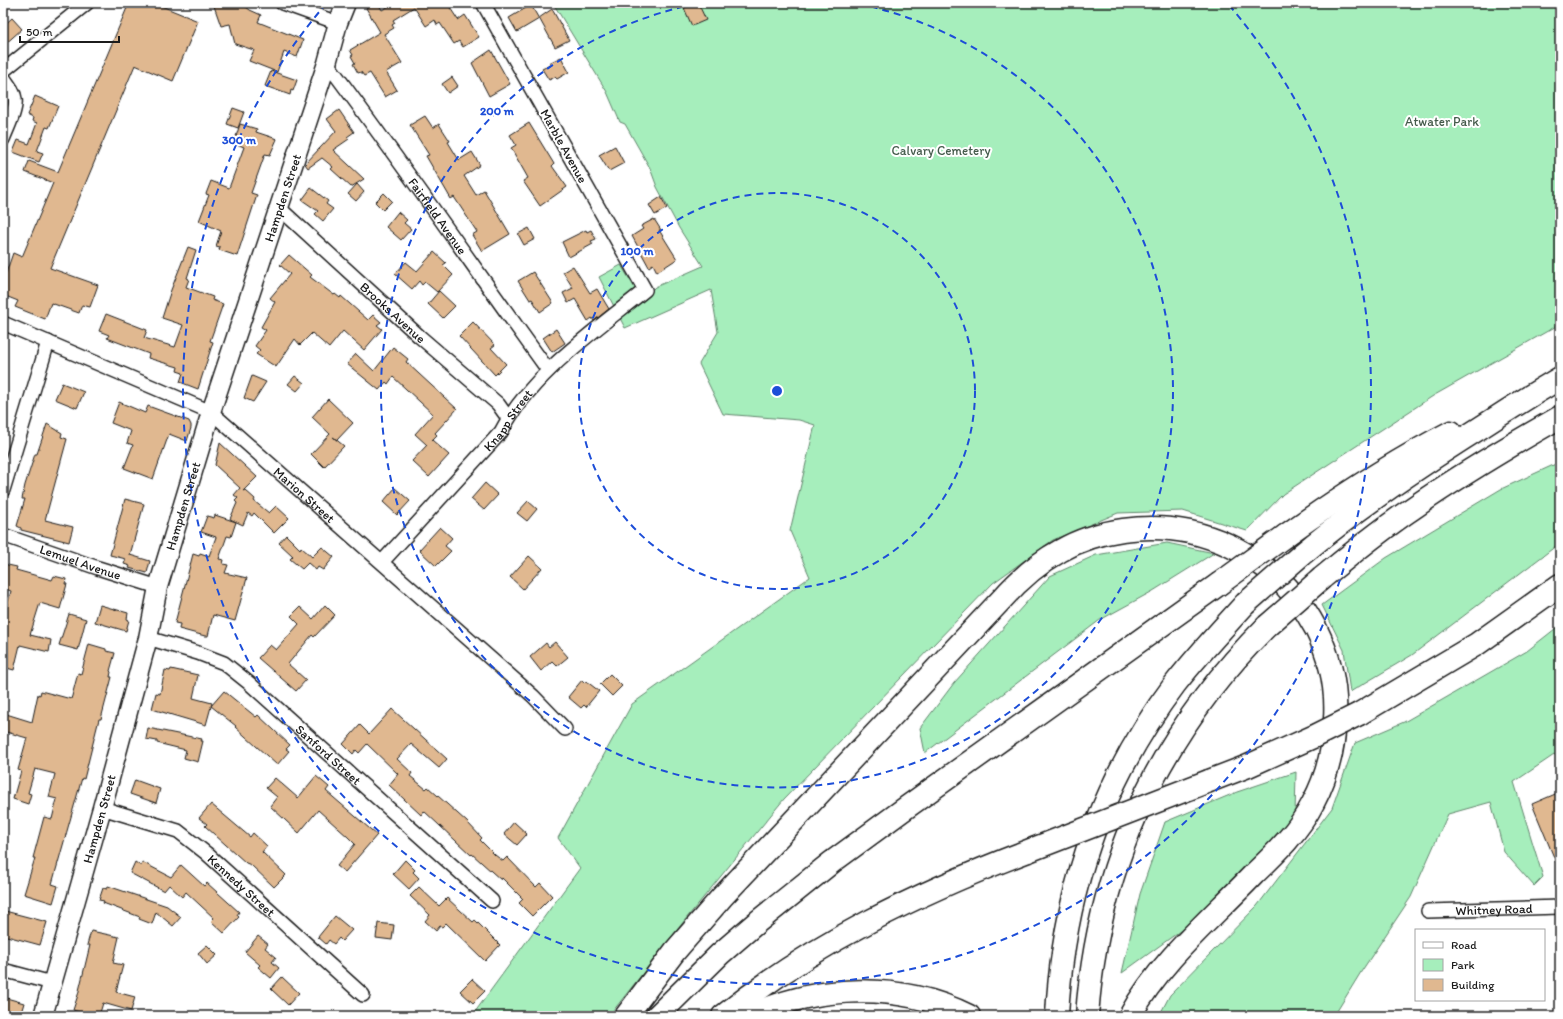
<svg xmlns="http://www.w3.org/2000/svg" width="1563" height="1019" font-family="Itim,sans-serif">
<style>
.green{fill:#a6eebc;stroke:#61856c}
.building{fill:#e0b890;stroke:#1c1c1c}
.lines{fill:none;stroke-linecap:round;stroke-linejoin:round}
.street-casing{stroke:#1c1c1c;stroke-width:16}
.secondary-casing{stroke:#1c1c1c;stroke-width:21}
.highway-casing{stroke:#1c1c1c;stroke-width:25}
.street{stroke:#fff;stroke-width:13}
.secondary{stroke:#fff;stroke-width:18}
.highway{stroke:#fff;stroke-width:22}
.highway-bridge-casing{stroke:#1c1c1c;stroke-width:25;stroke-linecap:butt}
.highway-bridge{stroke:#fff;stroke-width:22}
.ring{fill:none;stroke:#1d4ed8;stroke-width:2;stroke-dasharray:7 5}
.labels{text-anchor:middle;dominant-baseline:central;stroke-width:4;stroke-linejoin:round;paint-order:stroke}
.park-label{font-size:13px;fill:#455b4c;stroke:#fff}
.street-label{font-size:13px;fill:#1c1c1c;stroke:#fff}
.centre{fill:#1d4ed8;stroke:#fff;stroke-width:2}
.ring-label{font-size:12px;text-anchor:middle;font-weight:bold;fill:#1d4ed8;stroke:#fff;stroke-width:4;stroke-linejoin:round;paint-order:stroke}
</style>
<rect width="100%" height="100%" fill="#fff"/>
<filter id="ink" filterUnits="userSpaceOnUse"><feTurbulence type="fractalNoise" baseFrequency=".025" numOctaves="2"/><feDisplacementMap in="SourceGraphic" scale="8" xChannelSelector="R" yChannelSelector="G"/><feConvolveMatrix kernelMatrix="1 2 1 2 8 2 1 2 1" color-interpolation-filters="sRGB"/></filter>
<g filter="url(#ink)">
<g class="green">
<polygon points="553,3 1560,3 1560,324 1433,396 1283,494 1247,531 1183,511 1118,513 1053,540 993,583 784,799 685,920 609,1016 472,1016 580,868 558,838 632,704 810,577 790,531 815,425 799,420 723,414 699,364 718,332 711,290 625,328 599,277 621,265 642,300 655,287 703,266 679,228 657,187 650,168 625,124 620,122 607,92"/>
<polygon points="1560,462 1560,543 1412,655 1350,692 1344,650 1322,605 1386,558 1501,489"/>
<polygon points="1167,543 1214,553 1153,591 1100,620 925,753 920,728 954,683 1050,576 1096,555"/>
<polygon points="1560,625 1560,751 1514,782 1543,877 1534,886 1504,852 1491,802 1448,814 1411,897 1361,972 1334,1016 1159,1016 1170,995 1257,906 1332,808 1355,743 1404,722 1527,651"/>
<polygon points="1296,772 1295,816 1256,862 1198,918 1122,973 1140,894 1165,822 1237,792"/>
</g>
<g class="building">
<polygon points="129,3 154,3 198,21 173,81 135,65 50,268 98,285 90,307 82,305 79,313 51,303 45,319 15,307 18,301 3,295 3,272 6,273 13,253 22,257 53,183 25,172 29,161 58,172"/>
<polygon points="224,3 241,3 250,10 261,15 258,22 303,40 297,57 284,52 277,72 249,61 254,50 235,44 230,24 221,26 214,6"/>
<polygon points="374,3 378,3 382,10 395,3 447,3 458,20 465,15 479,37 463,47 459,41 454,44 440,23 437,25 435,20 426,26 414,7 393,20 395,23 392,25 394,28 384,34 402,63 386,72 397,90 385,97 370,73 364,76 361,72 358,73 353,64 355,63 351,56 353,55 350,50 380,32 366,8"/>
<polygon points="694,3 698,3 706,20 692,26 684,8"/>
<polygon points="531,5 539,19 517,32 509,18"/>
<polygon points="552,9 569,40 555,47 539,18"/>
<polygon points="12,18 22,29 3,46 3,26"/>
<polygon points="491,50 510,84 489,96 472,63"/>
<polygon points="561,57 569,72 557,79 555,77 549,80 542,69 550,65 549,63"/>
<polygon points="271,71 297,80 293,91 291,90 290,95 265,86"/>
<polygon points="452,77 458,86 448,93 442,84"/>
<polygon points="35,96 58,106 49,128 46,127 37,151 43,153 39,162 13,152 18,140 29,144 37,123 32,121 33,118 27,115"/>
<polygon points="233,108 244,112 238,128 227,124"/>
<polygon points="339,110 354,132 347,137 349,139 333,150 364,179 351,187 331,169 333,167 322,158 308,168 305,164 336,131 327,119"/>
<polygon points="425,116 433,128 439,124 450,141 448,142 459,160 472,152 480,165 464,176 476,195 484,190 510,234 482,251 472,235 477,232 454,197 451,199 426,156 429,155 410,125"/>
<polygon points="529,123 554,164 552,166 567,187 540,206 523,181 528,178 511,148 516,145 510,135"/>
<polygon points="240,124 257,129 256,132 277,139 270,155 265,154 251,193 257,195 237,256 219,250 220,247 216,246 221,231 199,221 209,195 206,194 211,181 229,188 244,147 234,143"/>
<polygon points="615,146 624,163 609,171 599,155"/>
<polygon points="357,184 364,192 356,201 348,194"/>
<polygon points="311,188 328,201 326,204 333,209 323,221 315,214 318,211 302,200"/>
<polygon points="384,193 392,201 383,210 375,202"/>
<polygon points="661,197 667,208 655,215 649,205"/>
<polygon points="398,212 407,220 404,223 411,229 401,240 386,227"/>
<polygon points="654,219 661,230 659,230 677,259 657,272 653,264 649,267 632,236 643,229 641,226"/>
<polygon points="529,228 535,239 524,245 518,234"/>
<polygon points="586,230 587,232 591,230 596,239 591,241 593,244 569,257 562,242"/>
<polygon points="188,247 196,250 187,278 189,279 186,287 213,297 212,300 223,304 210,341 213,342 198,389 180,382 183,373 177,371 178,367 148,358 149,354 107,338 109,335 99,331 106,314 147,330 144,338 175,347 183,325 162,318 171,290"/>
<polygon points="434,252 446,263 443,265 453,275 437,292 425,282 422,285 419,281 412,289 395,274 406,262 417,271"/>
<polygon points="289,255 312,275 310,277 334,295 335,294 340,298 341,296 368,320 373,315 381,322 377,325 382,329 364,350 343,331 329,348 312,333 300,345 295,339 276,367 256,354 260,350 255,346 266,330 261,327 275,302 270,298 290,274 280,265"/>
<polygon points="573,266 590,293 597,289 609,309 594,321 592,318 588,321 575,299 568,303 563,293 573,288 563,272"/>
<polygon points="533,272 553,303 540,312 532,299 530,300 518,281"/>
<polygon points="439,291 455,306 443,318 428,304"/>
<polygon points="473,322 495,345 491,348 506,364 495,375 459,336"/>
<polygon points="556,329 565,343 552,352 543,338"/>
<polygon points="393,347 408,359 406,362 457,409 435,433 437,435 432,440 449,455 429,477 412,461 427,445 415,434 433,414 393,377 388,384 386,382 379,390 347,364 356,354 374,371"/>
<polygon points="252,376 266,382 253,402 244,398"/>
<polygon points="295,376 304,383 297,391 288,384"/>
<polygon points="62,383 84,392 77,408 55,399"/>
<polygon points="328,399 353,423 337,440 333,437 344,446 324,467 311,454 330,434 312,417"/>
<polygon points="119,402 145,413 148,406 189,421 191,425 191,428 187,441 169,434 153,479 124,468 133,445 127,443 131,431 111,423"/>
<polygon points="47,424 62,433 61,437 67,439 45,520 73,527 69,542 21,530 21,528 17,526 25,499 22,499 25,485 35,454 37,454"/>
<polygon points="220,443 257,477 243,491 245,490 255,499 254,501 269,513 276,506 289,518 274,533 254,513 252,516 248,513 243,525 230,519 237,503 235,501 238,498 234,495 240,488 215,465"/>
<polygon points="485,483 498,495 484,510 471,499"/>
<polygon points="395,488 410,501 397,515 383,502"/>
<polygon points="125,499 144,504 130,555 150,561 147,573 129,568 130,566 124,564 126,559 110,555"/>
<polygon points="528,501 537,509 527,521 517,513"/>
<polygon points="215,515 236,522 231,537 227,536 219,559 224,560 223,564 228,565 225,573 247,578 235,621 213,615 208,636 205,636 179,629 180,624 175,623 193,554 199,556 200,553 209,556 216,537 201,532 207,516 214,518"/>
<polygon points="440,527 452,538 445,546 451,551 436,566 419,550"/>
<polygon points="286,535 300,549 301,547 312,557 322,547 334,557 323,570 318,567 316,570 308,563 302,569 290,559 293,556 279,543"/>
<polygon points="529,556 542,568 523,589 510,577"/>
<polygon points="3,564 17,567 16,570 52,580 54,576 66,579 65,584 67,584 60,609 40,603 30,635 51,640 49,652 20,645 14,670 3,667 3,620 11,591 3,588"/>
<polygon points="100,605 128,613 127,619 129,620 126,631 95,622"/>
<polygon points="325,605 335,615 314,637 312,635 288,664 306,680 296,691 258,658 270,645 276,650 299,624 291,616 300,607 313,619"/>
<polygon points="69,614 86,619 78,650 59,645"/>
<polygon points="555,642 568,657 557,666 552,661 541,671 530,657 546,643 549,647"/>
<polygon points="89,644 106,649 106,651 115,653 110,671 111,672 110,677 112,677 101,719 99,719 84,779 82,778 52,884 58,886 53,903 24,894 35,858 33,858 44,817 52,819 57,799 49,797 55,774 35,769 28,793 31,794 28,804 13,799 21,771 18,770 27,738 3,731 3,713 32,722 38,694 40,695 41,691 71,699 72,696 78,673 81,674"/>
<polygon points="171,669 198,675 193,698 212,703 206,725 152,709 156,693 160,694 165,670 170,671"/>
<polygon points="610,674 622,686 612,696 600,684"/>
<polygon points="582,680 585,683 586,681 599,691 586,707 584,705 581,708 568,697"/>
<polygon points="224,691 256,717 258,715 290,745 286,749 289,751 277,765 235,727 236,726 211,706"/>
<polygon points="392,709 447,759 439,768 411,744 397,759 412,773 410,776 426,789 428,787 467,822 482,838 480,840 495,855 503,861 507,857 536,887 540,883 552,896 532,916 519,903 523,899 502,878 501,880 472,854 471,855 424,811 421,815 389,785 398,774 367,744 359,753 356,750 353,754 343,744 360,725 369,734"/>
<polygon points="148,728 202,739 201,741 203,741 198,762 184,758 186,750 157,743 157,741 146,739"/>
<polygon points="316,776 329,787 326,791 377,835 345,872 337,866 355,844 348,837 318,810 299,833 270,806 277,797 266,788 275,778 298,798"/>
<polygon points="135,780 160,789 156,803 130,794"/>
<polygon points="1560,792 1560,872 1532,804"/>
<polygon points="211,804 250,837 253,833 267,846 262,852 286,875 274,887 251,865 246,863 205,826 207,824 199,818"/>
<polygon points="514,822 527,834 517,845 504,834"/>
<polygon points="405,860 415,870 413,872 419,878 409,889 393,874"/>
<polygon points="135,862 141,866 142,862 171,877 181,865 204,886 207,883 239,912 237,915 239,917 224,933 211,921 214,918 186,892 182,897 169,885 164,891 130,873"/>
<polygon points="108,886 167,906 181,917 173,926 156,912 152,924 139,919 140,917 103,903 104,901 99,900 103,888 107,889"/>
<polygon points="419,887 439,906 447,898 473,922 475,920 500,945 485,961 446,923 442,927 440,926 436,931 425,921 430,915 410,896"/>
<polygon points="5,911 47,922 40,945 3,935 3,919"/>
<polygon points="335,916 352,930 342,941 339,938 334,944 329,940 326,944 318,937"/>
<polygon points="378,923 394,925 392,940 376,938"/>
<polygon points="91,931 119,937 113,963 123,965 116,992 135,997 131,1011 103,1003 99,1016 93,1016 73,1010 78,995 90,945 87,945"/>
<polygon points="258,936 268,944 265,948 276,957 272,962 279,968 271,978 258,967 260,965 245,952"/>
<polygon points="207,945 217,955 207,964 198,953"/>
<polygon points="282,977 299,993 288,1005 271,989"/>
<polygon points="472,979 485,991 473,1003 460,991"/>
<polygon points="3,997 24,1003 20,1016 3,1016"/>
</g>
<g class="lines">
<defs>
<g id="street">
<polyline points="282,3 338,23"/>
<path id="s1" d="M327,63C403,164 474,268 548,370"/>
<polyline points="3,71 87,3"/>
<path d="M3,77C8,84 14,91 15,99C17,109 7,129 3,139"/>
<path id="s2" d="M278,207L419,336L498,404L508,418"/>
<path id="s3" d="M3,323L211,412L533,696L565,729"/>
<polyline points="3,490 48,342"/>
<path id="s4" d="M3,535L98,568L158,587"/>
<path id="s5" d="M382,562L501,432C530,375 596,330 645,290L483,3"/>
<path id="s6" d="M148,638L198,653L224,663L249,683L492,901"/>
<path id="s7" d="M102,808L178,831L206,853L363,995"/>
<path id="s8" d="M1428,911L1560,907"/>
<polyline points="3,970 52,983"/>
</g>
<g id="secondary">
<path id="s9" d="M43,1016L102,808L148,638L158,587L211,412L327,63L338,23L346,3"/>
</g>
<g id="highway">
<path d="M1285,536C1338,498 1393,462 1451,432"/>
<path d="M1301,555C1357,508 1418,467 1480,428C1506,411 1533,394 1560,378"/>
<path d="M1322,578C1352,553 1383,528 1416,506C1462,474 1511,445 1560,417"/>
<polyline points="1359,714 1477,644 1560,585"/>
<polyline points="1209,781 1248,766 1315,736"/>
<path d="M626,1016L675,951L722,897L1002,599C1019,580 1038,563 1060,551C1098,529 1148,523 1190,532C1246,545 1290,579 1316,629C1330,657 1337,688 1335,719C1334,748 1327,777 1313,803C1299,831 1276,853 1254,874C1211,919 1160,961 1130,1016"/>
<polyline points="657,1016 720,954 756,923 832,862 907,807 1219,584"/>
<path d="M723,1016C814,943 920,892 1028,851"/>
<path d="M750,1016C818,984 901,982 969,1016"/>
<path d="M1057,1016C1063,894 1101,782 1175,684C1197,656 1221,630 1245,604"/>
<path d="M1087,1016C1098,863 1159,734 1267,626"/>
</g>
</defs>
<use href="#street" class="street-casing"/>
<use href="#secondary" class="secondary-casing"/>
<use href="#highway" class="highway-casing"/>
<use href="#street" class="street"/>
<use href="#secondary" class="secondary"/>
<use href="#highway" class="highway"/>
<defs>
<g id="highway-bridge">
<polyline points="1219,584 1285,536"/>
<polyline points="1245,604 1301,555"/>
<polyline points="1267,626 1322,578"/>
<polyline points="1315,736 1359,714"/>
<polyline points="1028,851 1209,781"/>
</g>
</defs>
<use href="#highway-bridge" class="highway-bridge-casing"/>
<use href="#highway-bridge" class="highway-bridge"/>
</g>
</g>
<g class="ring">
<circle cx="777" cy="391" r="198"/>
<path d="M859 4A396 396 0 1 1 695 4"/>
<path d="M1229 5A594 594 0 1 1 325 5"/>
</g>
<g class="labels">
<g class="park-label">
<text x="1442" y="121">Atwater Park</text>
<text x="941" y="150">Calvary Cemetery</text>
</g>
<g class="street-label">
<text transform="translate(564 146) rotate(61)">Marble Avenue</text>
<text stroke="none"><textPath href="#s9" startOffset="853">Hampden Street</textPath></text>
<text stroke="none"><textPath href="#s1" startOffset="189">Fairfield Avenue</textPath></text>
<text stroke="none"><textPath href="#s2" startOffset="156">Brooks Avenue</textPath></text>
<text stroke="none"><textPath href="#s5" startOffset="190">Knapp Street</textPath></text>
<text stroke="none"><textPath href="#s3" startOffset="351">Marion Street</textPath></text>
<text stroke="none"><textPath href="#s9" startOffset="529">Hampden Street</textPath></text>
<text stroke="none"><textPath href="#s4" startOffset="82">Lemuel Avenue</textPath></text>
<text stroke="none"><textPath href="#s6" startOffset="219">Sanford Street</textPath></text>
<text stroke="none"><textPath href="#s9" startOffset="205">Hampden Street</textPath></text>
<text stroke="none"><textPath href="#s7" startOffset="163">Kennedy Street</textPath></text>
<text stroke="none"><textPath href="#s8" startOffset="66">Whitney Road</textPath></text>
</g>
</g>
<circle cx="777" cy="391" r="6" class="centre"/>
<g class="ring-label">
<text x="497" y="115">200 m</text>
<text x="239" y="144">300 m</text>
<text x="637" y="255">100 m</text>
</g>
<rect width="1563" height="1019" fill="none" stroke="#fff" stroke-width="16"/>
<rect x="8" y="8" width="1547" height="1003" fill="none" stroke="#1c1c1c" stroke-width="1.5" filter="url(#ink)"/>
<rect x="1415" y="929" width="130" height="72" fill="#ffffff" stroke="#a4a4a4"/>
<rect x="1423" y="942" width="20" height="6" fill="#ffffff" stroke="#a4a4a4"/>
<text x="1451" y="949" font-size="12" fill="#1c1c1c">Road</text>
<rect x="1423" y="959" width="20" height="12" fill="#a6eebc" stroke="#a4a4a4"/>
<text x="1451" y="969" font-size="12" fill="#1c1c1c">Park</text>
<rect x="1423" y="979" width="20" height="12" fill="#e0b890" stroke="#a4a4a4"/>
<text x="1451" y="989" font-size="12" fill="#1c1c1c">Building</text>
<path d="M20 36v6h99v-6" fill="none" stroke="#1c1c1c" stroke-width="2"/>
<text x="26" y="36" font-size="12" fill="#1c1c1c" stroke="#ffffff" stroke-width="3" paint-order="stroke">50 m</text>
</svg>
